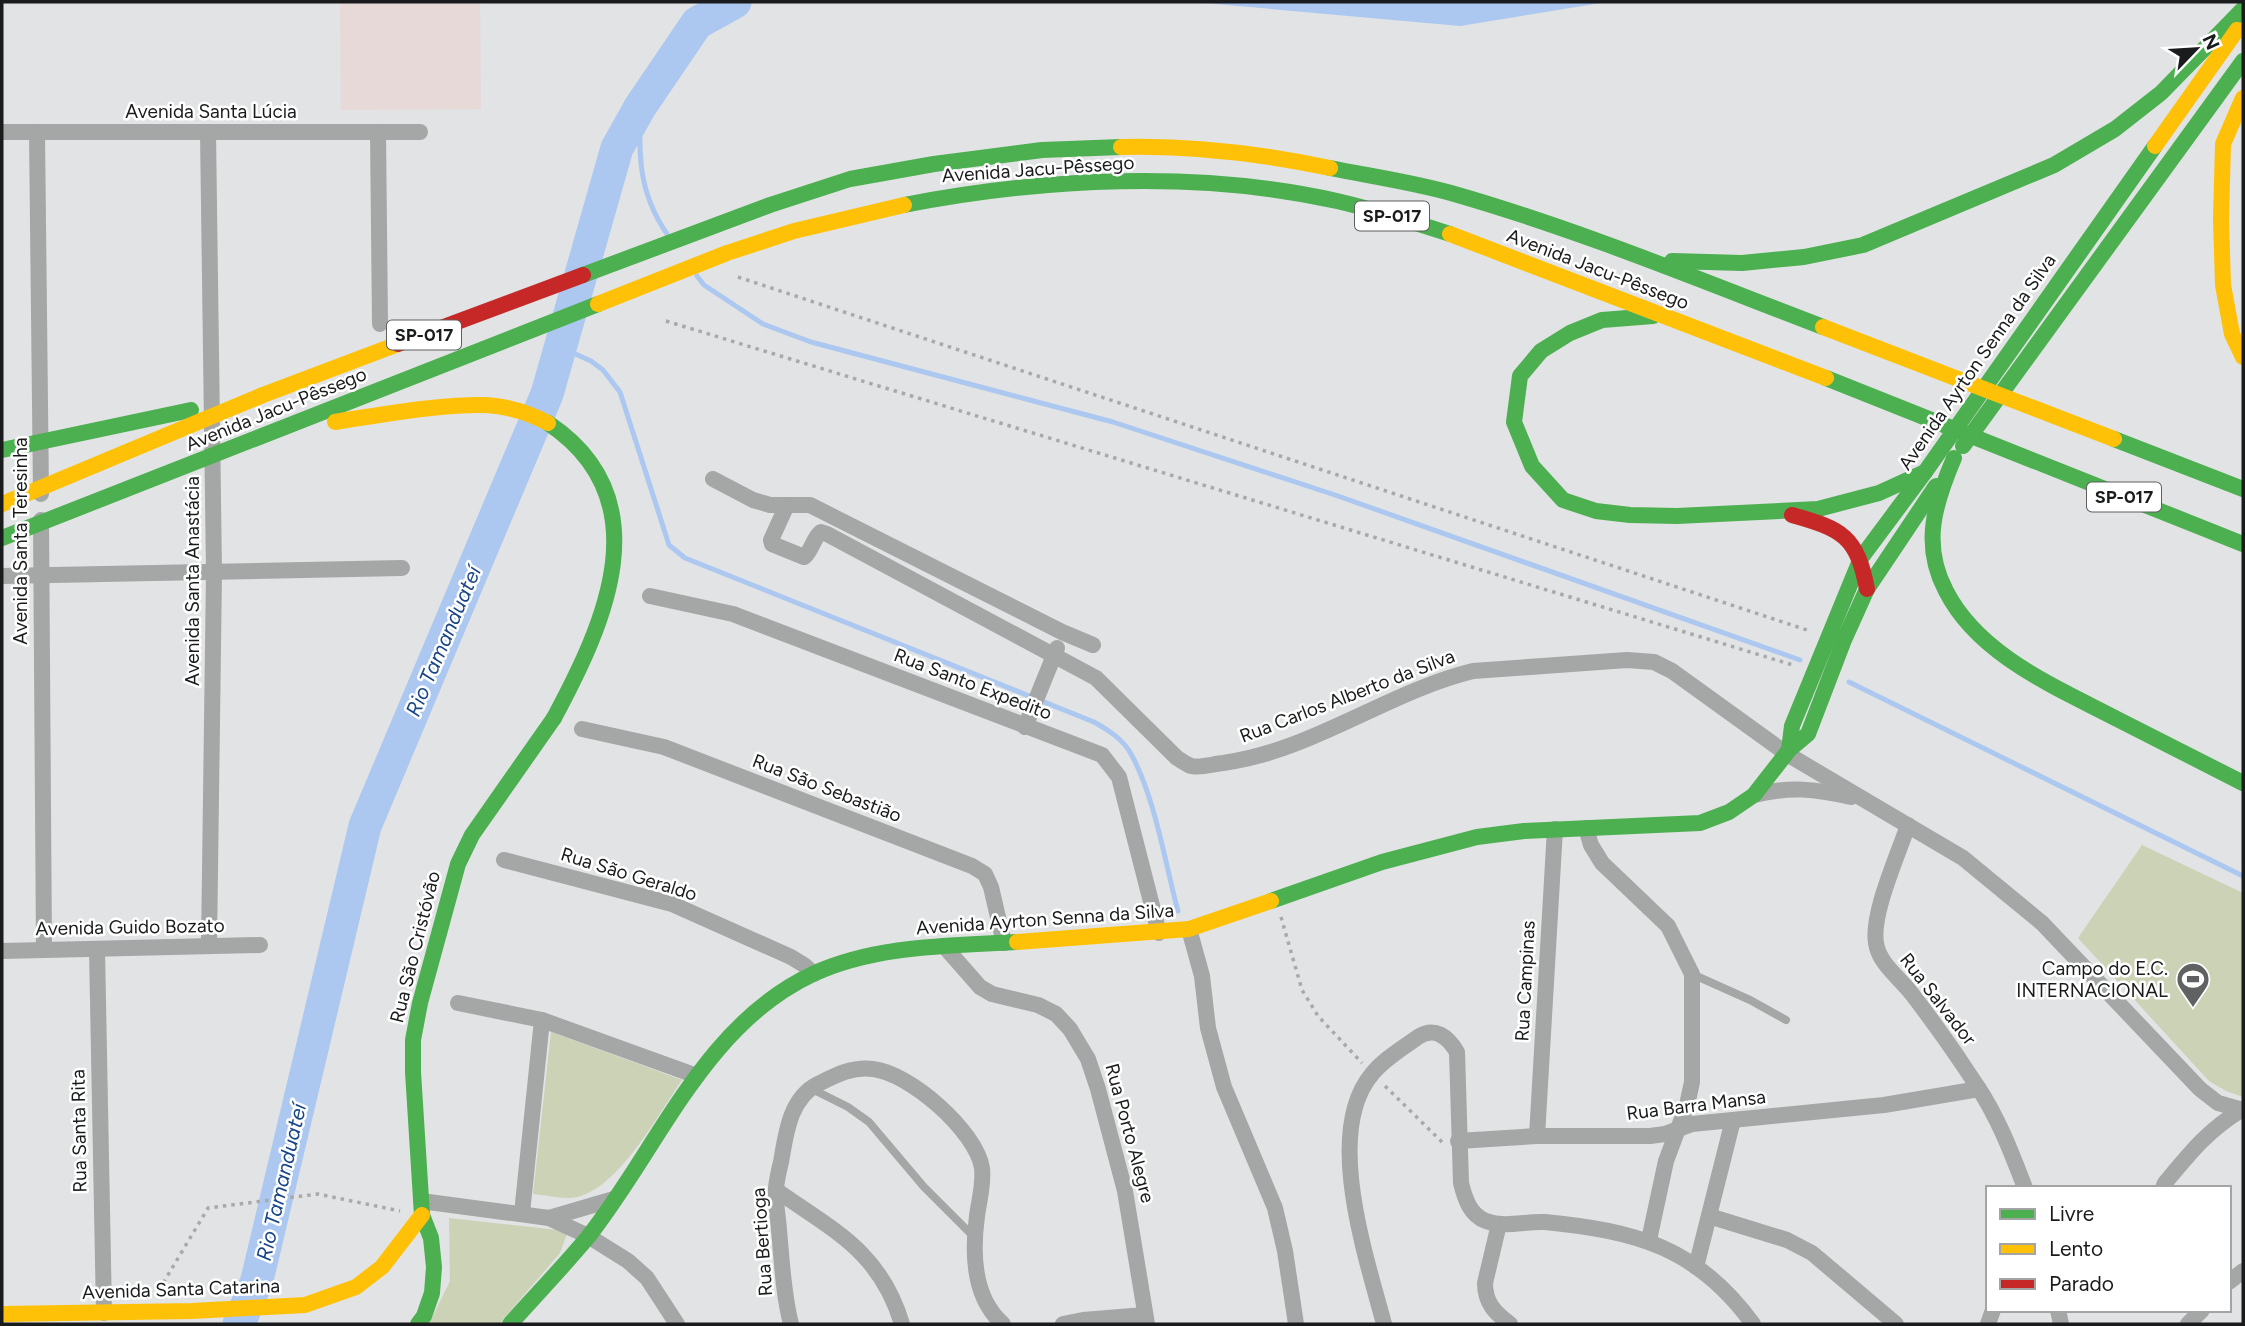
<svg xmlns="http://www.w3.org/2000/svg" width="2245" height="1326" font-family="Figtree,sans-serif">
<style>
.industrial{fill:#e7d9d8}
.green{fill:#ccd2b6}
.water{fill:#acc8f0}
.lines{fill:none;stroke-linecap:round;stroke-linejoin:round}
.stream{stroke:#acc8f0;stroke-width:5}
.river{stroke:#acc8f0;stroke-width:33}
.path{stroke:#a9a9a9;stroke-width:3.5;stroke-dasharray:3.5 5;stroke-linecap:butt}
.lane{stroke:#a5a6a6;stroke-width:8}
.street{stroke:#a5a6a6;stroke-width:16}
.fast{stroke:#4caf50;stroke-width:16}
.slow{stroke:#ffc107;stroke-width:16}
.jam{stroke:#c62828;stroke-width:16}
.labels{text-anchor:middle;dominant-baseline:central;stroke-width:5;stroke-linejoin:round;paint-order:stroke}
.shield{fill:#fff;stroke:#5f5f60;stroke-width:2}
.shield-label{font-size:18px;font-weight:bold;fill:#1a1b1c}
.street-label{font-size:19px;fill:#1a1b1c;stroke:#fff}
.poi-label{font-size:19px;fill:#1a1b1c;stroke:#fff;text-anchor:end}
.water-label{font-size:21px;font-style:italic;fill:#184688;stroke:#fff}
</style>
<rect width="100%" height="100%" fill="#e1e3e4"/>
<polygon class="industrial" points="340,2 480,2 481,109 341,110"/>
<g class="green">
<polygon points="2142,845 2243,893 2243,1097 2226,1091 2209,1081 2078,938"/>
<path d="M551,1032L682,1080C658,1114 620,1187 577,1197C565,1200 547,1195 533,1194Z"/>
<polygon points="449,1218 568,1231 560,1253 499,1324 429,1324 450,1281"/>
</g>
<polygon class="water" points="1193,2 1607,2 1460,26"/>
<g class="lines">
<g class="stream">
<path d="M640,107C639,155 638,192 667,234"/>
<polyline points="697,276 704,285 763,324 811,342 1113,422 1338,496 1800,660"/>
<path d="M562,348L591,361L603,370L620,392L669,545L685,558L1094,722C1108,730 1123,739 1131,754C1155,797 1165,863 1178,911"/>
<polyline points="1849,682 2243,876"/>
</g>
<polyline class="river" points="239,1324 257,1280 365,826 547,394 617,148 640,107 697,23 735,2"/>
<g class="path">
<polyline points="738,277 1810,631"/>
<polyline points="666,321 1796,666"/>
<polyline points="1281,917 1302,990 1318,1016 1362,1063"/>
<polyline points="1385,1086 1442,1142"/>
<polyline points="159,1290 208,1208 318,1194 400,1211"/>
</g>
<g class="lane">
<polyline points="1692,974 1750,1000 1786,1020"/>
<polyline points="810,1088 848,1107 869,1122 924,1187 974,1237"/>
</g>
<g class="street">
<polyline points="2,132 420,132"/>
<polyline points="37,132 41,494"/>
<polyline points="208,132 214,572 209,946"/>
<polyline points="378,132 380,324"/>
<polyline points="713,479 753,500 770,505 810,505 1062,632 1093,645"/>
<path d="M786,507L771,540L772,544L804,557C812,551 813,538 821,532L827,534L1096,678L1177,758C1182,761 1186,764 1191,766C1201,768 1213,764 1223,763C1312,751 1387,692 1473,671L1627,660L1654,662L1672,671L1787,754L1963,858L2042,923L2200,1089L2218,1103L2243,1110"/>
<polyline points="41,520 44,950"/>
<polyline points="2,576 402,568"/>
<polyline points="650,596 733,614 1102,755 1119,777 1159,933"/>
<polyline points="1025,727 1057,648"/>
<polyline points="582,729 664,747 972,866 985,874 991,887 1004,943"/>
<path d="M1754,795C1791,786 1815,789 1851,797"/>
<path d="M1908,825C1898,855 1871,914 1876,943C1879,964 1900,978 1912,994C1935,1024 1957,1055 1977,1086C1998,1117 2012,1154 2025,1188"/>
<polyline points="1586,828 1591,845 1602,863 1668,926 1692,974 1692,1082 1687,1105 1666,1161 1649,1240"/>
<polyline points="504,860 672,904 791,957 804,965 814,974"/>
<polyline points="1189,929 1202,976 1208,1028 1224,1087 1275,1208 1285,1251 1296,1324"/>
<polyline points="944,946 980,987 992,994 1038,1005 1056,1014 1070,1029 1088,1059 1098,1089 1125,1191 1147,1324"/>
<polyline points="97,949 104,1313"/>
<polyline points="2,951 260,945"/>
<polyline points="458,1003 542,1020 697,1076"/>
<polyline points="1537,1136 1555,829"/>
<polyline points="1458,1141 1537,1136 1650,1136 1665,1134 1692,1124 1884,1105 1979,1089"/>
<path d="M2163,1188L2165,1183C2190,1153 2207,1131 2241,1110"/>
<path d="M776,1190C834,1231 880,1251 902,1324"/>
<polyline points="421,1201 549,1218 588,1236 628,1261 647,1278 677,1324"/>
<polyline points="522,1213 542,1020"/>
<polyline points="1709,1216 1787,1240 1812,1253 1896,1324"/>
<polyline points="549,1218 614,1199"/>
<path d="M1499,1224L1485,1283C1485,1303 1495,1313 1510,1324"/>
<polyline points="1696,1267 1733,1120"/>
<polyline points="2229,1282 2243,1271"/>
<polyline points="2058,1310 2061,1324"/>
<path d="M791,1324C783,1293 782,1261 779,1230C778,1216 775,1201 776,1188C777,1179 779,1170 781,1162C786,1133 790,1098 818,1084C836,1075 853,1066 873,1069C910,1073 976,1131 982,1168C984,1183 979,1201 977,1216C972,1253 973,1298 1003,1324"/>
<polyline points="1063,1324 1083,1320 1145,1315"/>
<path d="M1384,1324C1367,1259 1323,1132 1372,1074C1384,1059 1403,1048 1418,1037C1435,1026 1448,1037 1457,1052L1461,1183C1465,1199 1470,1215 1486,1221C1505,1228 1526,1221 1545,1222C1636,1231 1697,1247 1753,1324"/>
<polyline points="1988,1324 1993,1310"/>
<polyline points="2188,1324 2202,1310"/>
</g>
<g class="fast">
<path d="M1330,168C1370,176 1412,182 1451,193C1577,229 1700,280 1823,327"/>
<path d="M904,205C1043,178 1199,170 1337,201C1376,210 1413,222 1450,234"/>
<polyline points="1672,261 1742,263 1804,257 1863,245 2054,165 2115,129 2161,93 2243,9"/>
<polyline points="583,275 770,205 850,179 934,164 1042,150 1121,147"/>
<polyline points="1653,316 1602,320 1570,333 1541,351 1520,376 1514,422 1532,466 1563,500 1596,511 1630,515 1677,516 1818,509 1879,493 1925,472"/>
<polyline points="1826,378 2243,544"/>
<path d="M548,423C662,499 605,623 554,718"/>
<polyline points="2114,439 2243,489"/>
<polyline points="1963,446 2243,61"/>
<polyline points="2,450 191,410"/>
<path d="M1954,458C1935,503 1921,544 1946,591C1979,656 2058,688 2119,720C2161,741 2202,762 2243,783"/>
<polyline points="2,538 598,304"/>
<polyline points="1789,750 1792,726 1861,558 1925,472 2155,146"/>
<polyline points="1271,901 1382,862 1477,837 1524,831 1700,823 1729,812 1754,795 1789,750 1808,734 1844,640 1867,589 1936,486"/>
<polyline points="418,1324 424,1316 432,1293 434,1267 431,1238 422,1215 413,1072 413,1040 420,1003 458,864 472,835 554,718"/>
<path d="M510,1324C536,1295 563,1267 588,1237C659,1147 704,1025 813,974C876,945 949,946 1017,942"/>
</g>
<g class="slow">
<polyline points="2243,98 2223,144 2221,219 2223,285 2232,334 2243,357"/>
<polyline points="2155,146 2237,30"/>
<path d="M1121,147C1190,145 1263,154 1330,168"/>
<polyline points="1450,234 1826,378"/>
<polyline points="598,304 727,253 794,231 904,205"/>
<polyline points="1823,327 2114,439"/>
<path d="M335,422C364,417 392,413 421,409C470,404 503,399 548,423"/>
<polyline points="2,504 263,395 398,344"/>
<polyline points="1017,942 1189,929 1271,901"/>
<polyline points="2,1314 192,1311 305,1305 356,1287 382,1267 422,1215"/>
</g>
<g class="jam">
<polyline points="398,344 583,275"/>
<path d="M1792,515C1842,529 1857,536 1867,589"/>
</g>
</g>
<defs>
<symbol id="stadium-pin" viewBox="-11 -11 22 30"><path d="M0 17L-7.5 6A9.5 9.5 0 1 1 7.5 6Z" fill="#606162" stroke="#fff"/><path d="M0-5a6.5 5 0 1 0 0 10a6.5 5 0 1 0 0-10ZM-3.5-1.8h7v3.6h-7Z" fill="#fff"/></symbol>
</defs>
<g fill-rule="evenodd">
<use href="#stadium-pin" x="2174" y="960" width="38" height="52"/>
</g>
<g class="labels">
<g class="shield">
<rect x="1355" y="201.5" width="74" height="29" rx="5"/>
<rect x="387" y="320.5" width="74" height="29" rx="5"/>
<rect x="2087" y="482.5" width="74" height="29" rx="5"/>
</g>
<g class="shield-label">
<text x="1392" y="216">SP-017</text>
<text x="424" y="335">SP-017</text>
<text x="2124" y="497">SP-017</text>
</g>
<g class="street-label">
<text x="211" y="111">Avenida Santa Lúcia</text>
<text transform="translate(1038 169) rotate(-4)">Avenida Jacu-Pêssego</text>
<text transform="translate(1598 269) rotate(21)">Avenida Jacu-Pêssego</text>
<text transform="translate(1977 362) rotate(-55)">Avenida Ayrton Senna da Silva</text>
<text transform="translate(276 409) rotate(-22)">Avenida Jacu-Pêssego</text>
<text transform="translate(20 541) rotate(-90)">Avenida Santa Teresinha</text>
<text transform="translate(192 581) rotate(-90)">Avenida Santa Anastácia</text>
<text transform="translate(973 684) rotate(21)">Rua Santo Expedito</text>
<text transform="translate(1347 696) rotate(-21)">Rua Carlos Alberto da Silva</text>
<text transform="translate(827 788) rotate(21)">Rua São Sebastião</text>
<text transform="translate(629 874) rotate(17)">Rua São Geraldo</text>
<text transform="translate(1045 919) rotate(-4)">Avenida Ayrton Senna da Silva</text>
<text transform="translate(130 927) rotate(-1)">Avenida Guido Bozato</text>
<text transform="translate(415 947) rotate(-76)">Rua São Cristóvão</text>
<text transform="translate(1525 981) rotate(-87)">Rua Campinas</text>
<text transform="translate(1938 999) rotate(52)">Rua Salvador</text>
<text transform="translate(1696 1105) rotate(-7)">Rua Barra Mansa</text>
<text transform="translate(79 1131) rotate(-91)">Rua Santa Rita</text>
<text transform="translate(1130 1133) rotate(75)">Rua Porto Alegre</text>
<text transform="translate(762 1242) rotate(-94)">Rua Bertioga</text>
<text transform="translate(181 1289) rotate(-2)">Avenida Santa Catarina</text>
</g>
<g class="poi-label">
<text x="2168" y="968">Campo do E.C.<tspan x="2168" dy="22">INTERNACIONAL</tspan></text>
</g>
<g class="water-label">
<text transform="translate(443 641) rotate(-67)">Rio Tamanduateí</text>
<text transform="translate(281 1182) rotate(-77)">Rio Tamanduateí</text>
</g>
</g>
<rect width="2245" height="1326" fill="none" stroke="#1a1b1c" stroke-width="7"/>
<rect x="1986" y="1186" width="245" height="126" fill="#ffffff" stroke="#a3a4a4" stroke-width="2"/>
<rect x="2000" y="1209" width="35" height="10" fill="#4caf50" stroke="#a3a4a4" stroke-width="2"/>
<text x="2049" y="1221" font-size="21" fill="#1a1b1c">Livre</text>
<rect x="2000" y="1244" width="35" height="10" fill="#ffc107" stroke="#a3a4a4" stroke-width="2"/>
<text x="2049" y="1256" font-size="21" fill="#1a1b1c">Lento</text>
<rect x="2000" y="1279" width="35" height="10" fill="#c62828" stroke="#a3a4a4" stroke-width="2"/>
<text x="2049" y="1291" font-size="21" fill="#1a1b1c">Parado</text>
<g transform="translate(2196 49) rotate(65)" stroke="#ffffff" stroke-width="5" paint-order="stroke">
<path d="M0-5L12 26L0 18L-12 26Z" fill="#1a1b1c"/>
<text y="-10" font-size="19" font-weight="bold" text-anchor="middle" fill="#1a1b1c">N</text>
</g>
</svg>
